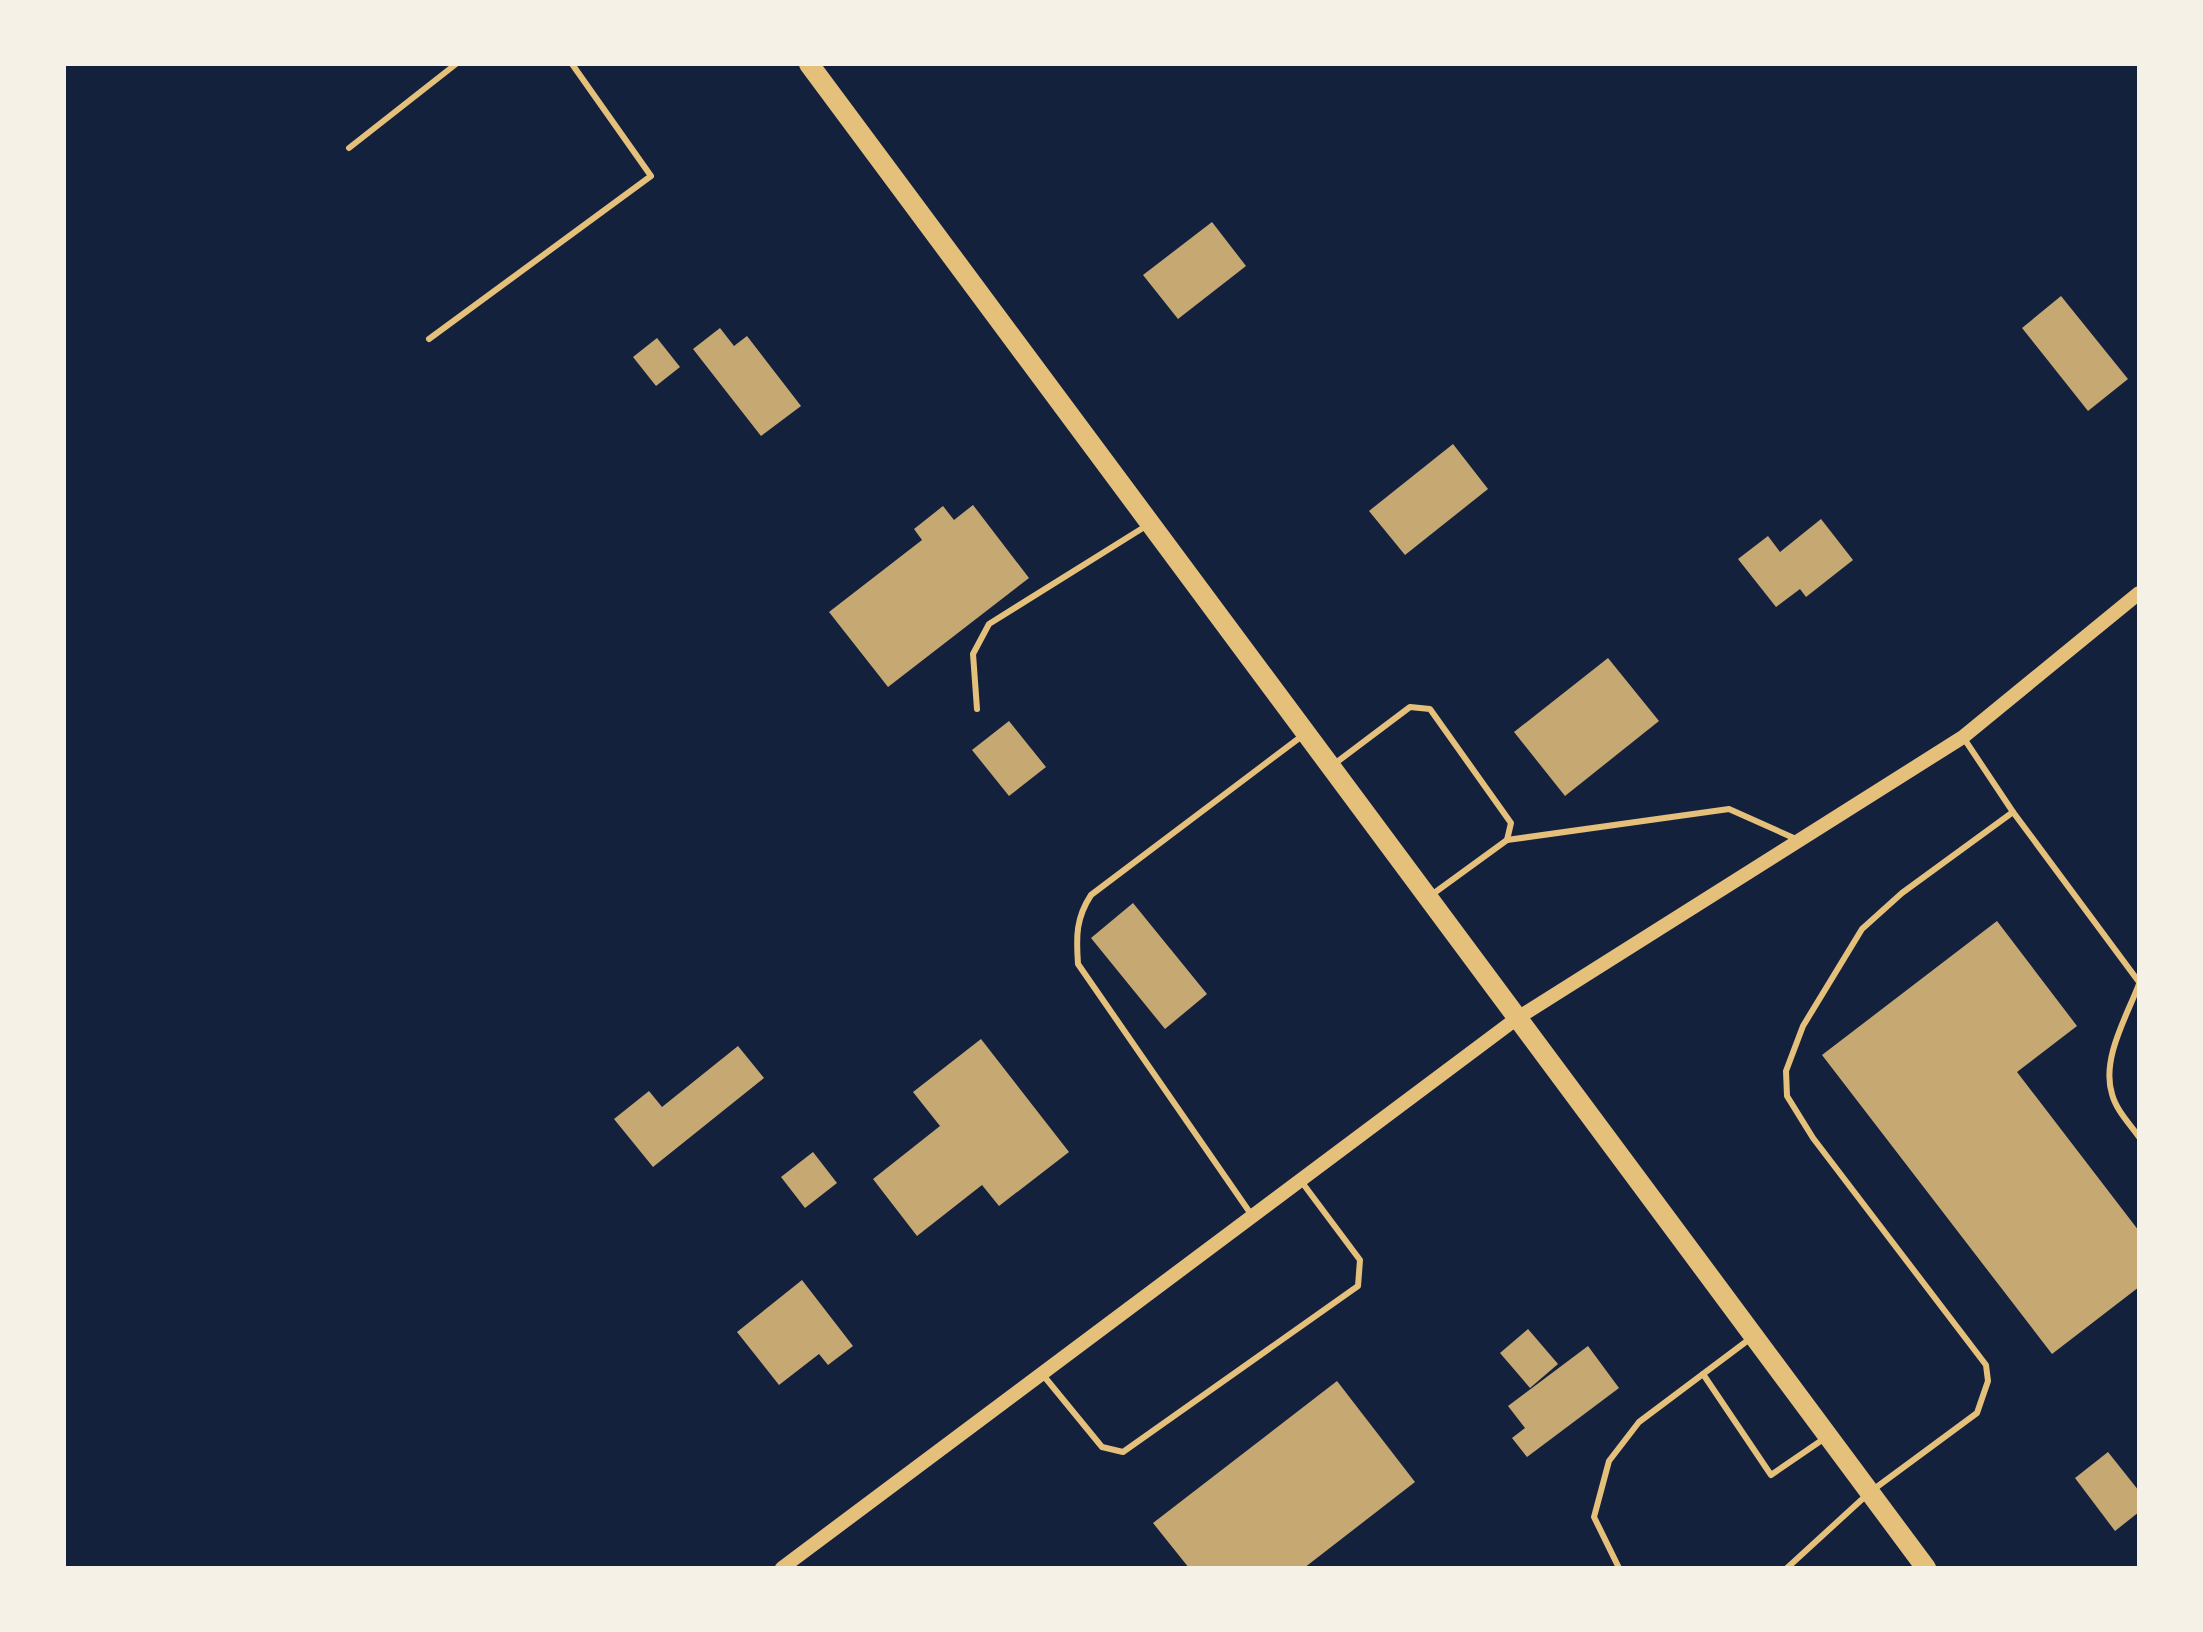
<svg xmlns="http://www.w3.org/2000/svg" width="2203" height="1632" font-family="Manrope,sans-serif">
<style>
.building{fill:#c6a872}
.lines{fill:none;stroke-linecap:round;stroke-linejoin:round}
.service{stroke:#e5c07b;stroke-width:6}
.tertiary{stroke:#e5c07b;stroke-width:14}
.primary{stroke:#e5c07b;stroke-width:20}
</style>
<rect width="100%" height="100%" fill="#14213d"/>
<g class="building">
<polygon points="1212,222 1246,266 1178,319 1143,275"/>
<polygon points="2061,296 2128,379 2088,411 2022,328"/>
<polygon points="720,328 734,346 747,336 801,406 761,436 693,349"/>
<polygon points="657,338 680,367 656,386 633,357"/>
<polygon points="1453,444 1488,489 1405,555 1369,511"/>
<polygon points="973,505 1029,578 888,687 829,612 922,540 914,529 943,506 954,520"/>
<polygon points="1821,519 1853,560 1806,597 1800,589 1776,607 1738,559 1768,536 1780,552"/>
<polygon points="1608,658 1659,721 1565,796 1514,732"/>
<polygon points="1009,721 1046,767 1009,796 972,750"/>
<polygon points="1133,903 1207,994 1165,1029 1091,938"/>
<polygon points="1997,921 2077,1026 2017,1072 2139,1231 2139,1287 2052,1354 1822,1055"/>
<polygon points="981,1039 1069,1152 999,1206 982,1185 917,1236 873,1179 940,1126 913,1092"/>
<polygon points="738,1046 764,1078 653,1167 614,1119 649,1091 662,1107"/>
<polygon points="813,1152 837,1183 805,1208 781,1177"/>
<polygon points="802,1280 853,1346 828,1365 819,1354 779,1385 737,1332"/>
<polygon points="1528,1329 1558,1364 1530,1388 1500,1353"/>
<polygon points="1588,1346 1619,1388 1527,1457 1512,1438 1525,1428 1508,1406"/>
<polygon points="1337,1381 1415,1482 1304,1568 1189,1568 1153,1523"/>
<polygon points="2108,1452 2139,1491 2139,1512 2115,1531 2075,1478"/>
</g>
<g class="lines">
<g class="service">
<polyline points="349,148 456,64"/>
<polyline points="429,339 651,176 572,64"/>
<polyline points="977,709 973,654 989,624 1146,526"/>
<polyline points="1963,737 2013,812 2139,982"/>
<polyline points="1333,765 1410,707 1430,709 1511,823 1507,840 1430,896"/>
<polyline points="1507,840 1729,809 1796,839"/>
<path d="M2139,984C2127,1016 2101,1059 2112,1094C2116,1110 2130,1124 2139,1137"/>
<path d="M1253,1217L1078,964C1076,936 1076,918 1091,895L1302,736"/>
<polyline points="1703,1374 1771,1475 1825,1438"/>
<polyline points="1043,1375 1102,1447 1123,1452 1358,1286 1360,1260 1301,1181"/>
<polyline points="1619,1568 1594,1517 1609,1461 1639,1422 1751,1338"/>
<polyline points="1787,1568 1870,1492 1977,1413 1988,1381 1986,1365 1813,1138 1787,1096 1786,1071 1803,1026 1862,929 1902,893 2013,812"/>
</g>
<polyline class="tertiary" points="782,1568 1516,1019 1963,737 2139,593"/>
<polyline class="primary" points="809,64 1926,1568"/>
</g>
<rect width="2203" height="1632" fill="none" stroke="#f6f1e7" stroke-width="132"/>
</svg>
